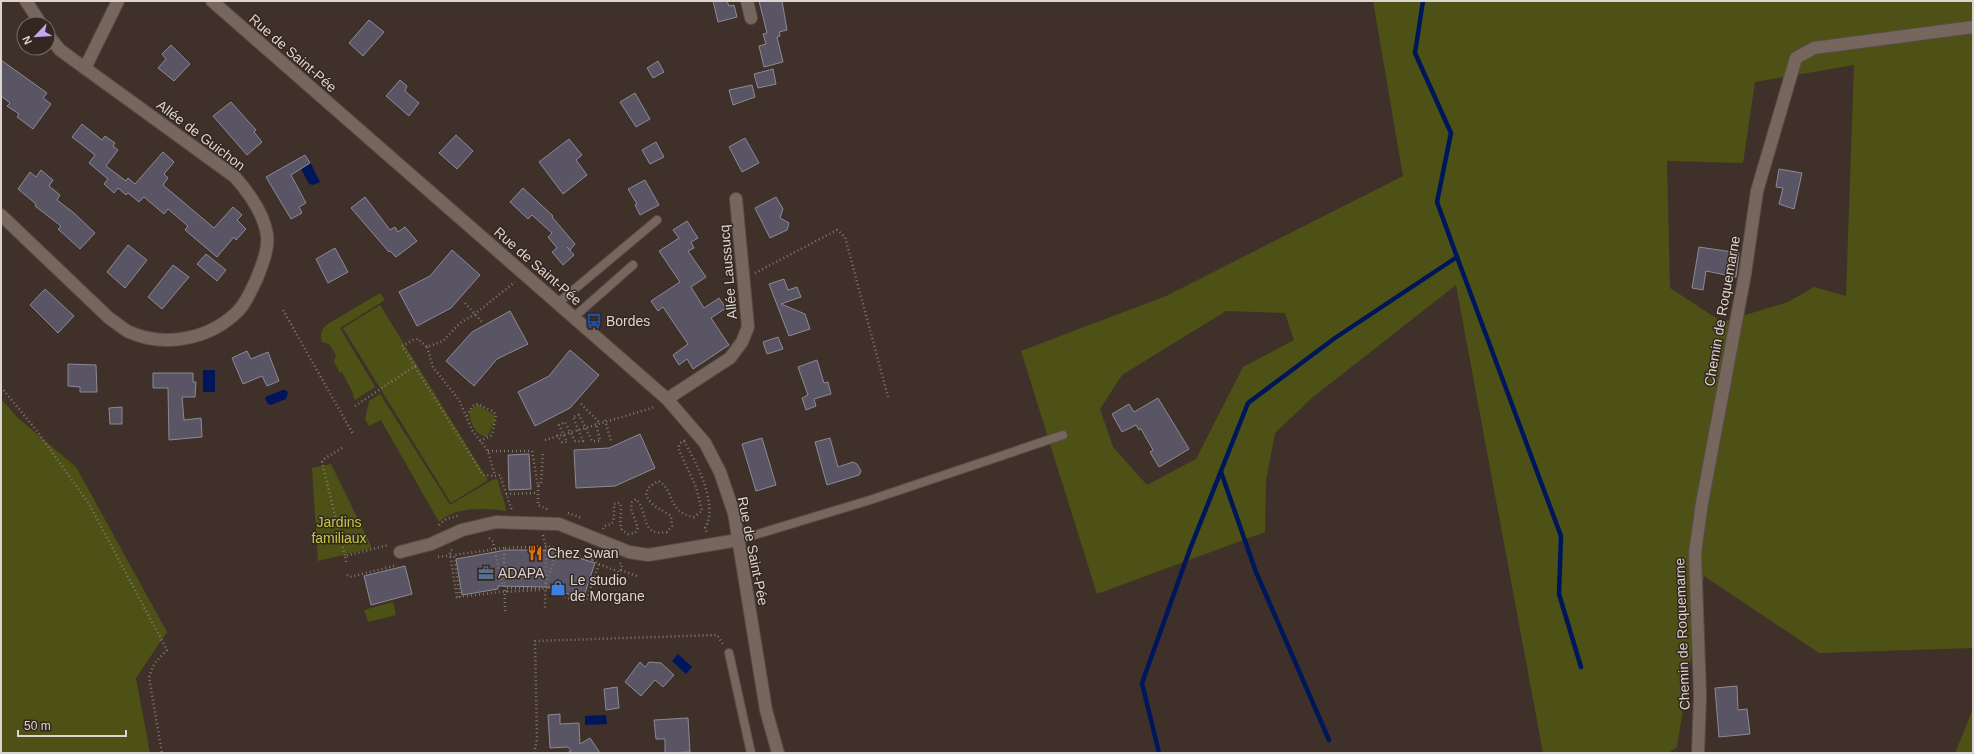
<svg xmlns="http://www.w3.org/2000/svg" width="1974" height="754" font-family="Arial,sans-serif">
<style>
.green{fill:#4e5115;fill-rule:evenodd}
.water{fill:#00165a}
.lines{fill:none;stroke-linecap:round;stroke-linejoin:round}
.stream{stroke:#00165a;stroke-width:4.5}
.building{fill:#595564;stroke:#8d8998}
.service-casing{stroke:#594d47;stroke-width:10}
.minor-casing{stroke:#594d47;stroke-width:14}
.secondary-casing{stroke:#594d47;stroke-width:14}
.path{stroke:#837771;stroke-width:2.5;stroke-dasharray:1 3;stroke-linecap:butt}
.service{stroke:#76665e;stroke-width:8}
.minor{stroke:#76665e;stroke-width:12}
.secondary{stroke:#76665e;stroke-width:12}
.labels{text-anchor:middle;dominant-baseline:central;stroke-width:3;stroke-linejoin:round;paint-order:stroke}
.street-label{font-size:14px;fill:#ddd4d0;stroke:#342720}
.poi-label{font-size:14px;fill:#ddd4d0;stroke:#342720;text-anchor:start}
.park-label{font-size:14px;fill:#c2c942;stroke:#342720}
</style>
<rect width="100%" height="100%" fill="#3f312a"/>
<g class="green">
<path d="M1373,1H1973V648L1819,653L1704,576L1677,747L1668,753H1543L1456,285L1313,397L1275,433L1266,481L1265,532L1097,594L1021,351L1166,296L1403,176ZM1854,65L1846,296L1814,287L1788,302L1722,322L1670,288L1667,161L1743,163L1755,82ZM1226,311L1285,313L1294,340L1243,367L1196,459L1147,485L1113,447L1100,409L1122,375Z"/>
<path d="M380,293L385,300L340,328L375,387L355,400L353,396L354,395L342,372L340,373L334,362L336,355L329,344L322,342C320,336 321,330 326,325Z"/>
<polygon points="380,305 488,480 451,503 343,328"/>
<path d="M380,394L450,505L492,480L498,479C499,491 505,498 506,511C484,508 455,506 439,522L381,420L369,426L365,419L369,401Z"/>
<polygon points="1,399 18,418 76,467 167,632 136,678 150,753 1,753"/>
<path d="M476,405H479L495,416V421L487,437C477,437 468,421 470,411Z"/>
<polygon points="331,464 372,548 318,561 312,468"/>
<polygon points="393,602 396,615 368,622 364,610"/>
<polygon points="1973,709 1973,753 1955,753"/>
</g>
<g class="water">
<polygon points="310,162 320,182 313,185 309,184 300,167"/>
<rect x="203" y="370" width="12" height="22"/>
<polygon points="283,390 286,390 288,393 286,399 271,405 268,404 265,398 267,396"/>
<polygon points="678,654 692,667 686,674 672,661"/>
<polygon points="606,715 607,724 585,725 585,716"/>
</g>
<g class="lines">
<g class="stream">
<polyline points="1457,257 1561,536 1559,594 1581,667"/>
<polyline points="1221,472 1256,572 1329,740"/>
<polyline points="1159,753 1142,683 1190,549 1248,403 1335,338 1457,257 1437,202 1451,133 1415,53 1423,1"/>
</g>
</g>
<g class="building">
<polygon points="713,1 727,1 729,6 734,5 737,17 718,22"/>
<polygon points="759,1 782,1 787,30 779,32 780,36 777,37 783,62 764,67 759,46 766,44 763,34 767,33"/>
<polygon points="369,20 384,32 363,56 349,43"/>
<polygon points="171,45 190,64 174,81 158,68 166,59 162,54"/>
<polygon points="1,60 47,93 43,98 51,104 33,129 17,117 19,114 7,106 10,103 1,96"/>
<polygon points="658,61 664,72 653,78 647,68"/>
<polygon points="773,69 776,84 758,88 754,74"/>
<polygon points="400,80 407,86 405,91 419,103 409,116 386,96"/>
<polygon points="752,85 755,97 733,105 729,90"/>
<polygon points="635,93 650,119 636,127 620,102"/>
<polygon points="231,102 256,130 254,132 262,142 247,155 213,116"/>
<polygon points="82,124 102,140 105,136 115,143 113,146 118,150 106,166 126,181 128,178 135,184 163,152 174,162 164,174 168,178 163,185 214,228 233,207 242,215 237,220 246,229 236,240 234,237 217,257 185,230 188,226 168,209 164,214 144,197 139,202 128,193 126,195 118,188 114,193 104,184 108,179 89,163 95,155 72,137"/>
<polygon points="456,135 473,151 457,169 439,153"/>
<polygon points="745,138 759,163 742,172 729,147"/>
<polygon points="569,139 582,155 576,160 587,175 563,194 539,162"/>
<polygon points="656,142 664,157 650,164 642,150"/>
<polygon points="305,155 310,163 291,175 306,203 299,207 302,213 291,219 266,177"/>
<polygon points="1779,169 1802,173 1794,209 1779,204 1783,188 1776,187"/>
<polygon points="41,170 53,180 49,186 60,195 57,200 74,213 95,233 80,249 58,229 61,226 35,206 36,204 18,189 30,172 36,177"/>
<polygon points="645,180 659,205 640,215 635,205 637,204 628,189"/>
<polygon points="523,188 553,216 552,217 575,244 570,250 567,247 574,255 563,265 552,252 557,248 548,237 552,233 532,215 528,219 510,202"/>
<polygon points="365,197 390,230 395,227 398,232 405,227 417,241 396,257 390,251 389,252 351,208"/>
<polygon points="776,197 783,209 780,218 789,223 787,230 770,238 755,208"/>
<polygon points="687,221 698,238 691,242 694,248 688,251 706,277 691,287 704,308 719,298 726,308 711,318 729,345 693,369 687,359 679,365 673,355 688,344 663,307 658,311 651,301 680,282 659,251 679,238 673,230"/>
<polygon points="128,245 147,260 125,288 107,272"/>
<polygon points="1699,247 1739,253 1736,277 1706,271 1703,290 1692,288"/>
<polygon points="335,248 348,272 328,283 316,259"/>
<polygon points="452,250 480,275 451,308 417,326 399,292 430,276"/>
<polygon points="206,254 226,270 217,281 197,264"/>
<polygon points="173,265 189,277 162,309 148,297"/>
<polygon points="784,279 788,290 797,287 801,297 781,304 805,314 810,329 789,336 769,284"/>
<polygon points="45,289 74,316 58,333 30,305"/>
<polygon points="510,311 528,344 497,359 474,386 446,361 472,332"/>
<polygon points="778,337 783,349 767,354 763,342"/>
<polygon points="570,350 599,375 570,408 535,426 518,392 549,376"/>
<polygon points="247,351 251,359 268,352 279,381 267,386 262,376 243,384 232,358"/>
<polygon points="817,360 824,383 828,382 831,394 814,399 816,406 806,410 802,398 808,395 798,367"/>
<polygon points="68,364 96,365 97,392 80,392 80,387 68,386"/>
<polygon points="153,373 193,373 193,382 196,382 195,397 182,397 184,420 201,418 202,437 169,440 168,388 153,388"/>
<polygon points="1158,398 1189,449 1159,467 1150,452 1153,450 1141,429 1139,430 1136,425 1122,432 1112,414 1129,404 1134,412"/>
<polygon points="122,407 122,424 110,424 109,408"/>
<polygon points="640,434 655,468 615,486 576,488 574,450 609,448"/>
<polygon points="762,438 776,485 756,491 742,444"/>
<polygon points="830,438 838,467 853,462 857,464 861,471 859,475 827,485 815,442"/>
<polygon points="529,454 531,489 509,490 508,455"/>
<polygon points="506,550 553,550 595,563 583,599 547,587 498,586 498,589 462,595 456,559"/>
<polygon points="405,566 412,594 371,605 364,576"/>
<polygon points="640,662 645,667 649,662 661,663 674,675 663,687 655,680 641,696 625,682"/>
<polygon points="1737,686 1738,710 1747,709 1750,734 1719,737 1715,688"/>
<polygon points="617,687 619,708 606,710 604,689"/>
<polygon points="560,714 560,724 579,723 580,744 590,738 600,753 567,753 571,751 568,747 550,748 548,715"/>
<polygon points="688,718 690,752 665,753 665,739 656,739 654,720"/>
</g>
<g class="lines">
<defs>
<g id="service">
<polyline points="558,303 657,220"/>
<polyline points="574,317 633,265"/>
<polyline points="738,540 870,500 1063,435"/>
<polyline points="729,653 751,753"/>
</g>
<g id="minor">
<polyline points="26,1 41,24"/>
<polyline points="747,1 751,18"/>
<polyline points="85,68 118,1"/>
<path d="M1,215L109,318C115,322 122,328 129,332C166,348 211,339 239,310C247,301 252,289 257,278C262,265 269,249 267,235C264,213 249,193 235,177L60,50L48,35"/>
<polyline points="667,399 730,358 742,342 748,327 736,199"/>
<polyline points="400,552 431,544 462,530 496,522 559,524 629,552 648,555 738,540"/>
<polyline points="1698,753 1700,695 1695,553 1702,503 1745,274 1757,191 1796,58 1814,48 1973,27"/>
</g>
<polyline id="secondary" points="212,1 667,399 705,443 720,472 734,513 766,710 778,753"/>
</defs>
<use href="#service" class="service-casing"/>
<use href="#minor" class="minor-casing"/>
<use href="#secondary" class="secondary-casing"/>
<g class="path">
<polyline points="755,273 837,230 845,237 888,397"/>
<polyline points="465,303 482,322"/>
<polyline points="283,310 353,434"/>
<polyline points="427,347 433,367 459,400 472,430 488,451 495,476 500,475 512,511"/>
<polyline points="415,367 483,475 495,476"/>
<polyline points="1,387 37,431 89,504 167,650 154,664 149,677 162,753"/>
<polyline points="581,404 599,422"/>
<polyline points="355,406 415,366 402,346 413,340 418,339 427,347 443,341 460,323 475,314 515,282"/>
<polyline points="467,416 472,406 478,404 494,412 496,416 492,435 480,441"/>
<polyline points="605,420 611,441"/>
<polyline points="557,435 562,442 567,442 559,425 565,422 575,441 583,441 573,417 579,415 592,441 600,441 596,423"/>
<polyline points="545,440 655,407"/>
<path d="M684,441C696,462 719,505 705,528L707,533"/>
<polyline points="342,448 324,459 322,462 345,556"/>
<polyline points="488,451 532,451 538,486 541,484 543,451"/>
<polyline points="538,486 538,505 549,510"/>
<polyline points="506,494 538,493"/>
<polyline points="568,513 582,518"/>
<polyline points="439,525 446,519 458,516"/>
<path d="M603,529L604,526L612,524L614,518V504L620,503C623,512 618,520 622,530L628,534L635,533L638,528L631,509L632,502L636,499C649,513 640,537 667,532L672,526L671,516C661,509 649,506 646,493L648,488L658,481C677,492 665,511 694,517L702,511L696,487L678,448L680,443L686,440"/>
<polyline points="543,535 546,546 545,610"/>
<polyline points="489,538 493,541 502,585"/>
<polyline points="504,548 454,555 460,597 499,592 540,590 545,588 573,600 586,601 599,564 592,560"/>
<polyline points="452,550 450,551 450,554 457,597 460,597"/>
<polyline points="438,557 454,555"/>
<polyline points="592,560 602,556"/>
<polyline points="346,562 345,556 389,545"/>
<polyline points="620,563 622,564 621,570 639,577"/>
<polyline points="599,564 619,572 621,570"/>
<polyline points="347,575 350,577 397,565"/>
<polyline points="546,584 558,548"/>
<polyline points="507,592 507,588 543,588"/>
<polyline points="505,611 504,548 546,546 558,548 592,560 595,552"/>
<polyline points="534,753 537,739 535,641 717,635 723,644"/>
</g>
<use href="#service" class="service"/>
<use href="#minor" class="minor"/>
<use href="#secondary" class="secondary"/>
</g>
<defs>
<symbol id="bus-bare" viewBox="-9 -9 18 18"><path d="M-5-6H5V4H4V6H2V4H-2V6H-4V4H-5ZM-3.5-4V0h7V-4ZM-3.5 1.2v1.5H-2V1.2ZM2 1.2v1.5H3.5V1.2Z" fill="#1a4fb4" stroke="#342720" stroke-width="2.5" paint-order="stroke"/></symbol>
<symbol id="restaurant-bare" viewBox="-9 -9 18 18"><path d="M-5-6h1v4h1v-4h1v4h1v-4h1v5L-1.5 .5V6h-2V.5L-5-1ZM5-6V6H3V1.5H1.5Q1.5-4 5-6Z" fill="#e8710a" stroke="#342720" stroke-width="2.5" paint-order="stroke"/></symbol>
<symbol id="office-bare" viewBox="-9 -9 18 18"><path d="M-6-3h4V-5.5h4V-3h4V5H-6ZM-1-4.5V-3h2v-1.5ZM-6 0V1H6V0Z" fill="#5c6f8a" stroke="#342720" stroke-width="2.5" paint-order="stroke"/></symbol>
<symbol id="shop-bare" viewBox="-9 -9 18 18"><path d="M-5-2.5h2.3a2.7 3.5 0 0 1 5.4 0H5L5.5 6h-11ZM-1.5-2.5h3a1.5 2.3 0 0 0-3 0Z" fill="#3f7fe0" stroke="#342720" stroke-width="2.5" paint-order="stroke"/></symbol>
</defs>
<g fill-rule="evenodd">
<use href="#bus-bare" x="583" y="310" width="22" height="22"/>
<use href="#restaurant-bare" x="524" y="542" width="22" height="22"/>
<use href="#office-bare" x="475" y="562" width="22" height="22"/>
<use href="#shop-bare" x="547" y="577" width="22" height="22"/>
</g>
<g class="labels">
<g class="street-label">
<text transform="translate(293 53) rotate(41)">Rue de Saint-Pée</text>
<text transform="translate(201 135) rotate(37)">Allée de Guichon</text>
<text transform="translate(538 266) rotate(41)">Rue de Saint-Pée</text>
<text transform="translate(728 272) rotate(-95)">Allée Laussucq</text>
<text transform="translate(1722 311) rotate(-80)">Chemin de Roquemarne</text>
<text transform="translate(753 551) rotate(79)">Rue de Saint-Pée</text>
<text transform="translate(1682 634) rotate(-92)">Chemin de Roquemarne</text>
</g>
<g class="poi-label">
<text x="606" y="321">Bordes</text>
<text x="547" y="553">Chez Swan</text>
<text x="498" y="573">ADAPA</text>
<text x="570" y="580">Le studio<tspan x="570" dy="16">de Morgane</tspan></text>
</g>
<g class="park-label">
<text x="339" y="522">Jardins<tspan x="339" dy="16">familiaux</tspan></text>
</g>
</g>
<rect width="1974" height="754" fill="none" stroke="#ddd4d0" stroke-width="4"/>
<g transform="translate(36 36) rotate(245)"><circle r="19" fill="#342720" stroke="#786c66"/>
<path d="M0-3L7 15L0 10L-7 15Z" fill="#c4a7f1"/>
<text y="-6" font-size="11" font-weight="bold" text-anchor="middle" fill="#ddd4d0">N</text>
</g>
<path d="M18 730v6h108v-6" fill="none" stroke="#ddd4d0" stroke-width="2"/>
<text x="24" y="730" font-size="12" fill="#ddd4d0" stroke="#342720" stroke-width="3" paint-order="stroke">50 m</text>
</svg>
